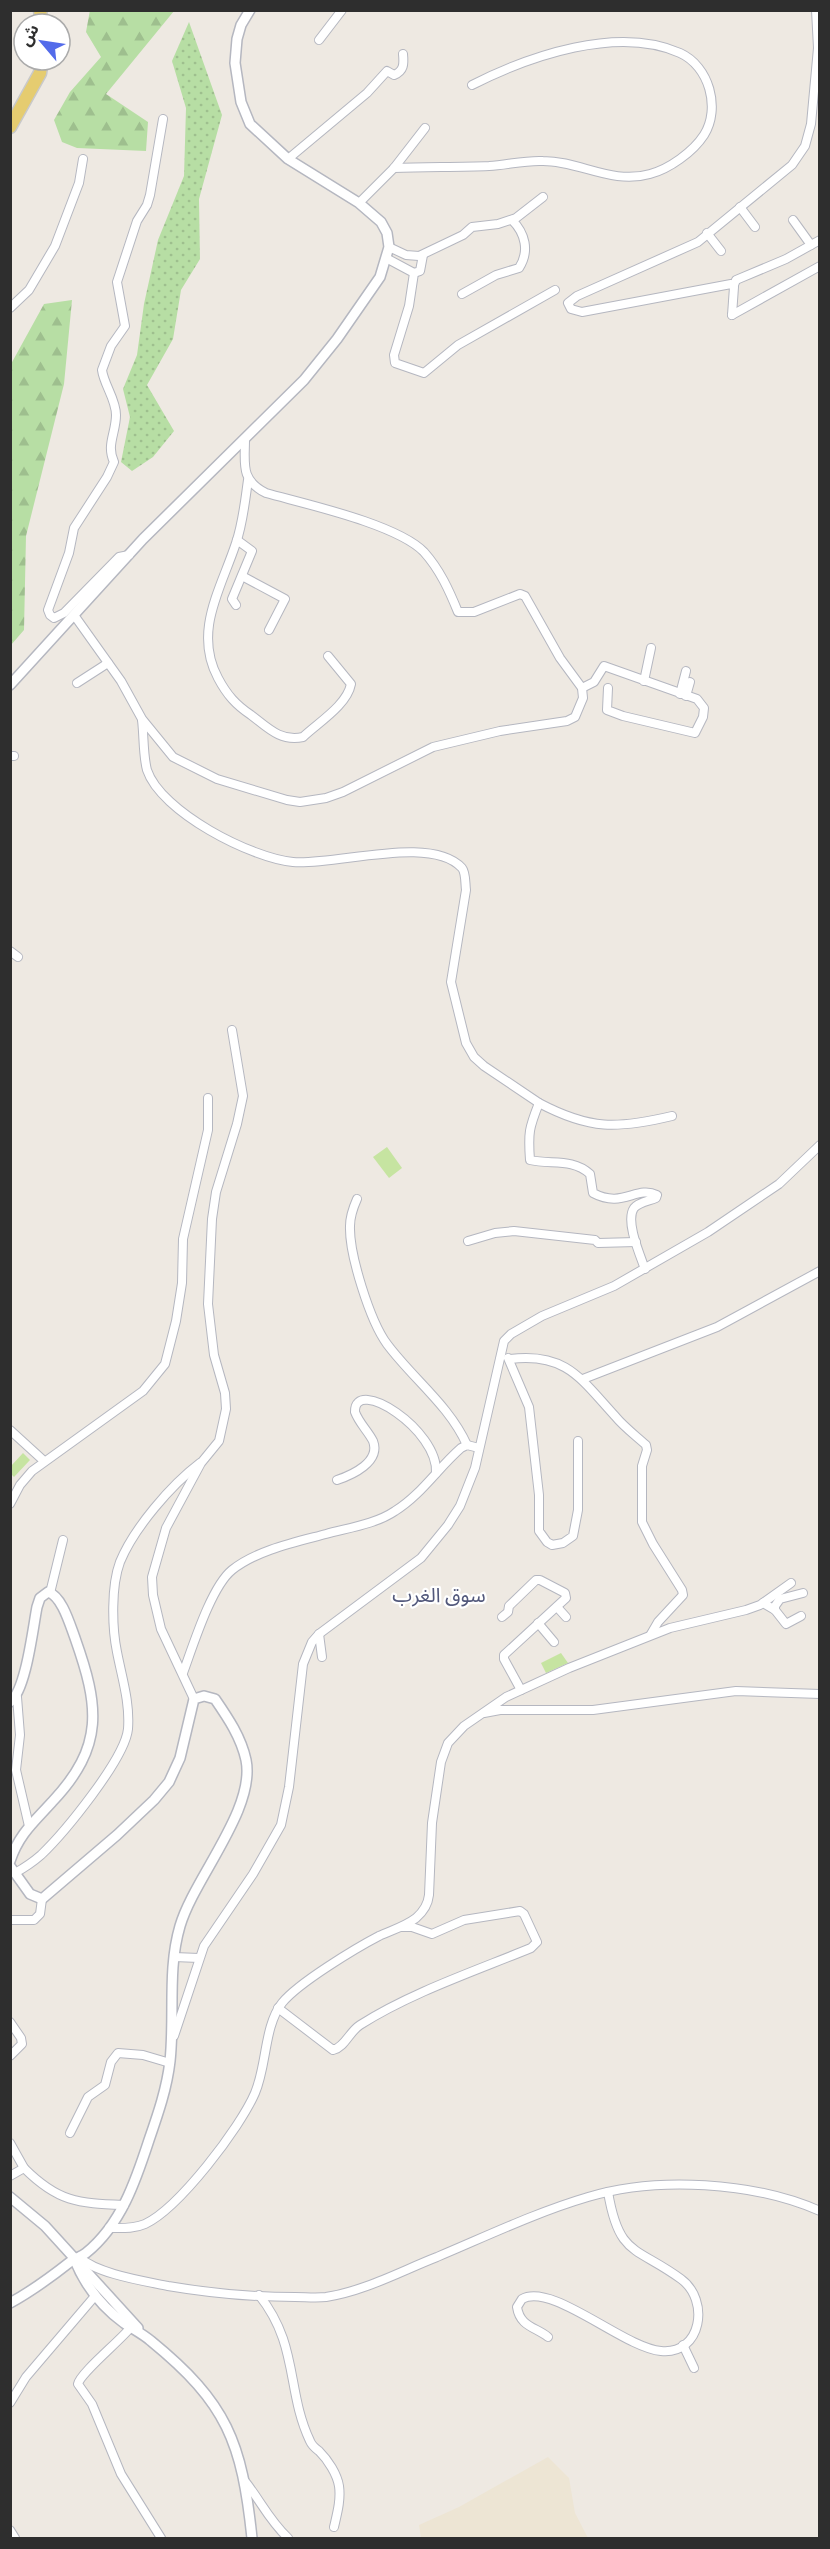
<svg xmlns="http://www.w3.org/2000/svg" width="830" height="2549" font-family="Ubuntu,'Noto Sans Arabic',sans-serif">
<style>
.education{fill:#ede5d4}
.grass{fill:url(#grass-dots)}
.forest{fill:url(#forest-firs)}
.pitch{fill:#c6e4a1}
.lines{fill:none;stroke-linecap:round;stroke-linejoin:round}
.minor-casing{stroke:#b5b7c0;stroke-width:10}
.tertiary-casing{stroke:#b5b7c0;stroke-width:12}
.primary-casing{stroke:#c9c9c9;stroke-width:15}
.minor{stroke:#fff;stroke-width:8}
.tertiary{stroke:#fff;stroke-width:9}
.primary{stroke:#e5cc70;stroke-width:12}
.labels{text-anchor:middle;dominant-baseline:central;stroke-width:4.5;stroke-linejoin:round;paint-order:stroke}
.quarter-label{font-size:20px;fill:#52587b;stroke:#fff}
</style>
<defs>
<pattern id="grass-dots" width="8" height="8" patternUnits="userSpaceOnUse" patternTransform="scale(1.5)"><rect width="8" height="8" fill="#b7dea4"/><path d="M2 2h.1M6 6h.1" fill="none" stroke="#9ebf8e" stroke-width="1.8" stroke-linecap="round"/></pattern>
<pattern id="forest-firs" width="22" height="20" patternUnits="userSpaceOnUse" patternTransform="scale(1.5)"><rect width="22" height="20" fill="#b7dea4"/><path d="M5 1l3.5 6h-7zM16 11l3.5 6h-7z" fill="#9ebf8e"/></pattern>
</defs>
<rect width="100%" height="100%" fill="#eee9e2"/>
<polygon class="education" points="548,2457 569,2478 575,2513 588,2538 421,2538 419,2525 459,2507"/>
<polygon class="grass" points="189,22 222,115 199,199 200,259 181,290 173,339 147,385 174,431 153,457 132,471 121,462 130,417 123,389 137,355 144,304 158,240 184,176 186,108 172,61"/>
<g class="forest">
<polygon points="90,10 174,11 106,94 148,122 146,151 77,148 62,142 54,120 70,92 101,57 86,32"/>
<polygon points="72,300 64,384 26,536 24,630 11,645 11,364 44,304"/>
</g>
<g class="pitch">
<polygon points="387,1147 402,1168 389,1178 373,1157"/>
<polygon points="23,1453 30,1460 14,1477 11,1474 11,1466"/>
<polygon points="561,1653 568,1663 546,1673 541,1663"/>
</g>
<g class="lines">
<defs>
<g id="minor">
<polyline points="319,40 342,10"/>
<path d="M288,159L367,93L387,71L394,75C404,71 404,64 403,54"/>
<path d="M394,168C426,167 458,167 489,166C507,165 525,160 543,161C580,161 612,185 650,174C669,169 693,152 704,135C721,108 709,66 680,53C618,25 529,56 472,85"/>
<polyline points="359,203 394,168 425,128"/>
<polyline points="740,207 755,227"/>
<polyline points="793,220 811,245"/>
<polyline points="707,233 721,251"/>
<polyline points="389,247 406,255 419,256 463,235 472,227 498,224 516,218 543,197"/>
<polyline points="386,258 414,273 409,306 394,355 395,363 424,373 458,345 555,290"/>
<polyline points="414,273 420,271 423,255"/>
<polyline points="734,285 736,280 786,259 820,240"/>
<path d="M462,294L496,275L519,268C530,251 525,233 512,220"/>
<polyline points="10,308 29,290 55,246 79,183 83,159"/>
<polyline points="732,315 734,287 731,284 582,312 571,309 568,303 577,296 698,242 792,165 805,146 811,124 818,48 816,10"/>
<polyline points="732,315 820,266"/>
<path d="M248,480C245,501 243,523 236,543C221,589 193,631 218,678C227,695 236,705 251,715C267,727 280,742 303,737C319,722 347,705 351,684L328,656"/>
<path d="M129,555L119,557L64,613L54,618L50,615L48,610L69,553L74,528L107,477L114,462C106,445 116,433 116,415C116,399 104,385 102,370L111,346L125,326L117,282L137,221L147,205L150,195L163,119"/>
<polyline points="242,576 285,599 269,630"/>
<polyline points="236,605 232,599 252,551 237,540"/>
<path d="M74,615L121,681L142,719L173,757L217,779L287,800L300,802L326,798L343,792L433,747L500,731L567,721L575,717L583,698L582,688L560,658L525,596L520,594L474,612H458C449,590 440,570 424,552C397,524 305,504 266,493C240,480 245,464 245,439"/>
<polyline points="644,681 651,648"/>
<polyline points="77,683 108,663"/>
<polyline points="582,688 594,682 604,666 697,699 704,708 703,717 695,733 623,716 607,710 608,688"/>
<polyline points="680,694 686,671"/>
<polyline points="686,696 690,682"/>
<path d="M142,720C144,736 143,755 147,770C161,812 251,858 293,862C335,866 431,834 462,868C466,873 465,883 466,890L451,982L466,1043L474,1057L484,1066L539,1103C529,1128 528,1133 530,1160C551,1165 572,1158 590,1174L593,1193C623,1209 636,1185 657,1195L656,1198C649,1201 639,1202 634,1208C625,1221 640,1255 645,1269"/>
<polyline points="10,756 14,756"/>
<polyline points="10,951 18,957"/>
<path d="M539,1103C590,1130 617,1129 672,1116"/>
<path d="M357,1199C353,1208 350,1216 350,1226C349,1254 370,1321 387,1344C413,1379 449,1405 467,1445"/>
<polyline points="468,1241 495,1233 514,1231 595,1240 598,1243 636,1242"/>
<polyline points="508,1358 529,1407 539,1495 539,1531 547,1542 552,1545 563,1543 573,1536 578,1510 578,1441"/>
<path d="M510,1359C566,1352 581,1379 615,1416C624,1427 635,1435 646,1445L647,1450L642,1466V1522L653,1544L682,1590L683,1595L658,1622L651,1634"/>
<polyline points="583,1379 717,1327 820,1271"/>
<polyline points="10,1430 44,1461"/>
<path d="M337,1480C352,1475 381,1462 373,1441C368,1431 359,1423 355,1412C354,1375 439,1430 436,1473"/>
<polyline points="10,1504 20,1485 32,1471 143,1391 165,1364 176,1321 182,1283 183,1239 208,1130 208,1098"/>
<polyline points="50,1593 63,1540"/>
<polyline points="763,1603 775,1610 786,1624 801,1616"/>
<polyline points="557,1607 566,1617"/>
<polyline points="775,1610 775,1606 780,1599 803,1593"/>
<polyline points="502,1617 508,1612 509,1606 536,1580 540,1580 565,1593 566,1598 504,1655 504,1659 521,1690"/>
<polyline points="538,1623 554,1642"/>
<polyline points="319,1634 322,1657"/>
<path d="M183,1673C193,1646 211,1587 232,1570C257,1550 296,1542 326,1534C348,1528 376,1524 395,1511C421,1495 438,1468 461,1448L467,1445L479,1448"/>
<polyline points="17,1697 20,1735 16,1770 29,1826"/>
<polyline points="194,1699 161,1629 153,1595 152,1577 166,1528 201,1463 219,1441 226,1409 225,1393 214,1355 208,1304 212,1219 216,1192 237,1124 243,1096 232,1030"/>
<polyline points="484,1713 500,1710 593,1710 736,1691 820,1694"/>
<path d="M15,1873C24,1868 33,1862 41,1855C64,1833 125,1759 128,1729C130,1702 122,1678 117,1652C112,1628 111,1586 120,1562C134,1528 171,1485 200,1463"/>
<polyline points="10,1920 34,1920 40,1914 42,1899"/>
<polyline points="174,1957 199,1958"/>
<path d="M278,2008L333,2050C345,2047 349,2032 360,2025C410,1993 475,1971 531,1948L537,1942L524,1914L520,1911L464,1920L432,1934L412,1927H402"/>
<polyline points="10,2022 21,2038 22,2044 10,2056"/>
<polyline points="174,2036 204,1946 253,1874 281,1825 289,1787 303,1664 312,1642 319,1634 421,1558 448,1525 460,1506 475,1468 504,1341 511,1334 542,1316 614,1286 708,1232 779,1184 820,1145"/>
<polyline points="70,2133 88,2097 105,2085 111,2062 118,2053 143,2055 170,2063"/>
<polyline points="10,2143 24,2168 10,2176"/>
<path d="M24,2168C58,2202 77,2203 124,2205"/>
<path d="M109,2228C121,2228 134,2229 145,2224C179,2208 240,2128 255,2093C267,2065 264,2026 282,2003C298,1983 356,1948 379,1936C392,1930 404,1927 416,1918C423,1912 428,1904 429,1895L432,1823L441,1762L448,1743L464,1726L506,1697L569,1668L670,1628L746,1610L760,1605L791,1583"/>
<path d="M79,2257C97,2274 144,2281 168,2286C209,2293 253,2297 295,2297C305,2297 316,2298 326,2297C365,2291 401,2271 437,2257C487,2236 537,2212 588,2197C657,2176 754,2182 820,2211"/>
<path d="M259,2295C299,2345 286,2390 310,2441C312,2446 315,2448 319,2451C328,2460 337,2474 339,2486C341,2500 337,2514 334,2527"/>
<path d="M131,2327C121,2340 80,2373 78,2384L92,2404L121,2474L161,2538"/>
<path d="M548,2337C536,2327 520,2327 517,2307L522,2299C552,2282 624,2348 661,2351C702,2355 710,2300 681,2279C636,2246 619,2257 608,2192"/>
<polyline points="683,2345 694,2368"/>
<polyline points="10,2403 26,2377 95,2296"/>
<path d="M244,2480C261,2501 268,2519 288,2538"/>
<polyline points="10,2530 15,2538"/>
</g>
<g id="tertiary">
<polyline points="10,685 143,539 304,380 337,339 380,277 389,247 387,233 381,222 359,203 288,159 250,124 241,102 235,63 237,39 241,25 250,10"/>
<path d="M10,1702C26,1691 33,1627 37,1607L40,1598L48,1592C62,1596 70,1625 75,1638C99,1706 105,1746 52,1802C34,1822 19,1834 10,1861"/>
<path d="M10,1866L30,1894L42,1899L117,1835L154,1800L169,1782L180,1758L194,1699L204,1696L215,1699C228,1718 241,1737 246,1760C256,1809 194,1878 180,1926C167,1970 175,2016 170,2061C167,2088 158,2114 149,2140C136,2180 121,2225 86,2253C81,2257 75,2258 70,2262C51,2277 32,2291 10,2303"/>
<polyline points="10,2197 45,2226 138,2328"/>
<path d="M74,2258C84,2284 102,2307 124,2323C133,2329 143,2334 151,2341C227,2403 242,2442 252,2538"/>
</g>
<g id="primary">
<polyline points="40,10 42,24"/>
<polyline points="10,127 40,73 42,60"/>
</g>
</defs>
<use href="#minor" class="minor-casing"/>
<use href="#tertiary" class="tertiary-casing"/>
<use href="#primary" class="primary-casing"/>
<use href="#minor" class="minor"/>
<use href="#tertiary" class="tertiary"/>
<use href="#primary" class="primary"/>
</g>
<g class="labels">
<g class="quarter-label">
<text x="439" y="1594">سوق الغرب</text>
</g>
</g>
<rect width="830" height="2549" fill="none" stroke="#2e2e2e" stroke-width="24"/>
<g transform="translate(42 42) rotate(299)"><circle r="28" fill="#ffffff" stroke="#ababab" stroke-width="1.5"/>
<path d="M0-4.5L10 22L0 15L-10 22Z" fill="#536bea"/>
<text y="-9" font-size="16" font-weight="bold" text-anchor="middle" fill="#2e2e2e">ش</text>
</g>
</svg>
